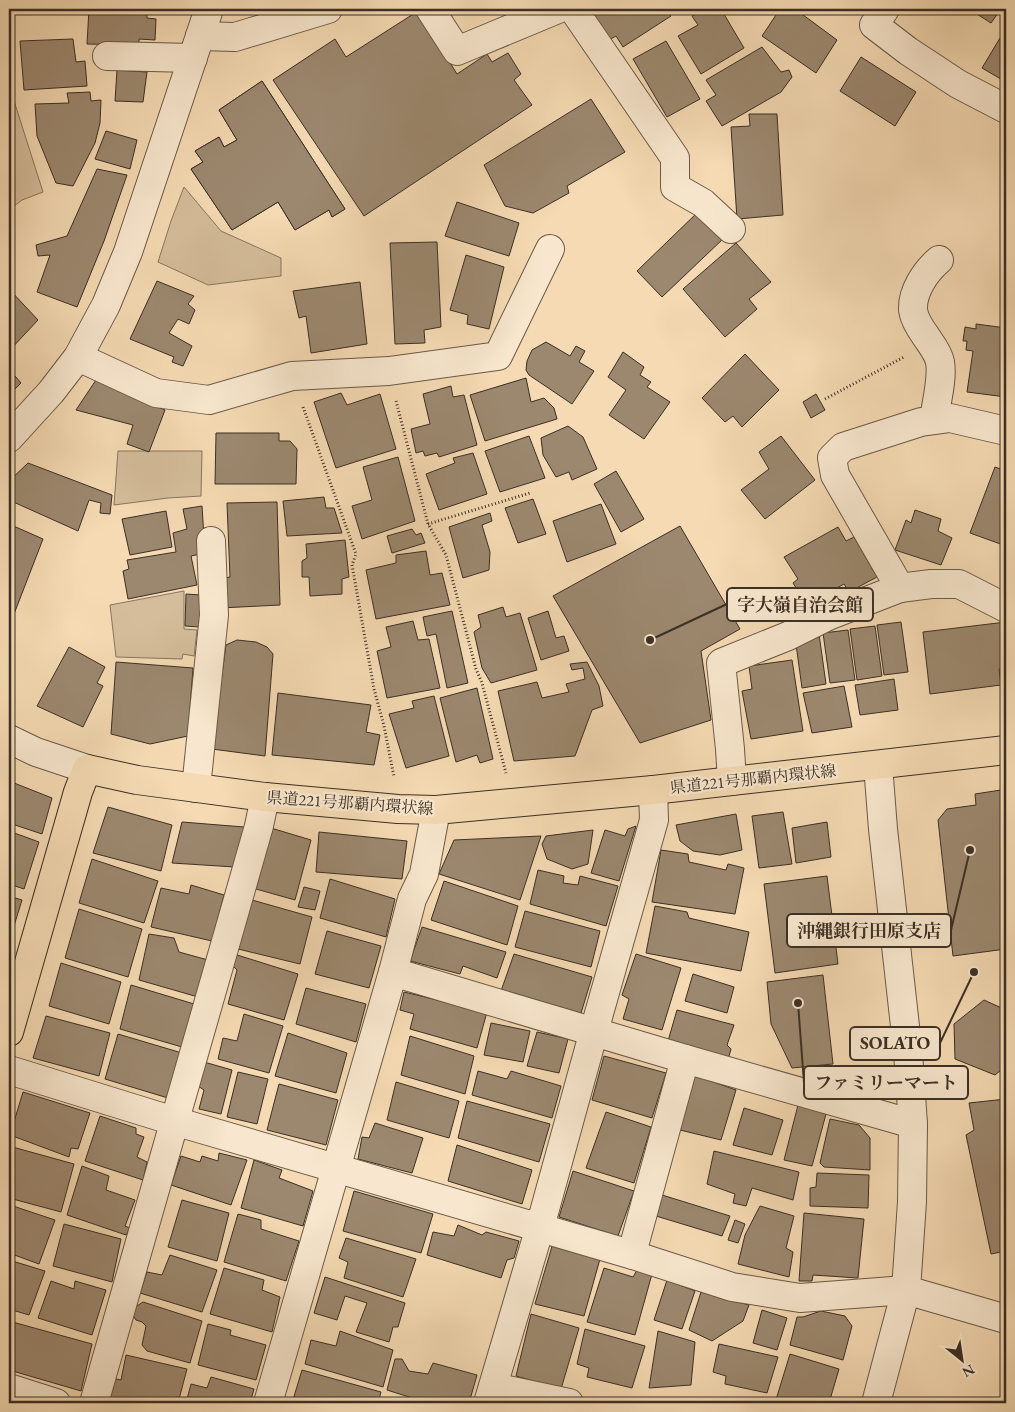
<svg xmlns="http://www.w3.org/2000/svg" width="1015" height="1412" font-family="'EB Garamond','Noto Serif JP',serif">
<style>
.green{fill:#d5bd9b;stroke:#887660}
.building{fill:#9c886f;stroke:#3b2f25;fill-rule:evenodd}
.lines{fill:none;stroke-linecap:round;stroke-linejoin:round}
.minor-casing{stroke:#6a5a48;stroke-width:30}
.major-casing{stroke:#3b2f25;stroke-width:30}
.path{stroke:#3b2f25;stroke-width:3;stroke-dasharray:1 2.5;stroke-linecap:butt}
.minor{stroke:#f8e7ce;stroke-width:28}
.major{stroke:#f5dab3;stroke-width:28}
.labels{text-anchor:middle;dominant-baseline:central;stroke-width:4.5;stroke-linejoin:round;paint-order:stroke}
.street-label{font-size:16px;fill:#3b2f25;stroke:#f8e7ce}
.leader{fill:none;stroke:#3b2f25;stroke-width:2}
.callout-dot{fill:#3b2f25;stroke:#f8e7ce;stroke-width:2}
.callout{fill:#f8e7ce;stroke:#3b2f25;stroke-width:2}
.callout-label{font-size:18px;text-anchor:middle;font-weight:bold;fill:#3b2f25}
</style>
<rect width="100%" height="100%" fill="#f5dab3"/>
<filter id="stains"><feTurbulence type="fractalNoise" baseFrequency=".004" numOctaves="4"/><feColorMatrix values="0 0 0 0 .2 0 0 0 0 .09 0 0 0 0 .02 0 0 0 .5 -.17"/></filter>
<radialGradient id="worn" r=".72"><stop offset=".6" stop-color="#630" stop-opacity="0"/><stop offset="1" stop-color="#630" stop-opacity=".3"/></radialGradient>
<g class="green">
<polygon points="9,85 43,192 22,200 9,210"/>
<polygon points="184,187 221,231 281,258 281,276 208,285 158,262 171,221"/>
<polygon points="118,451 202,451 201,496 168,498 114,505"/>
<polygon points="184,591 184,629 197,630 194,656 183,654 182,659 116,657 110,605"/>
</g>
<g class="building">
<polygon points="89,9 147,9 147,18 156,19 155,40 139,39 139,45 87,44"/>
<polygon points="587,9 666,9 671,16 623,47 616,36 609,40"/>
<polygon points="706,9 721,9 744,48 701,74 678,36 698,25 692,16"/>
<polygon points="780,9 795,9 837,40 816,73 762,36"/>
<polygon points="969,9 1001,9 991,23"/>
<polygon points="418,11 457,74 487,54 492,62 508,53 521,74 514,80 532,105 364,216 273,80 335,39 346,57"/>
<polygon points="1006,28 1006,82 982,68"/>
<polygon points="73,39 76,62 85,61 87,86 24,90 20,41"/>
<polygon points="666,41 700,99 667,117 633,59"/>
<polygon points="762,47 781,72 789,70 792,77 781,92 722,126 706,101 716,95 706,80"/>
<polygon points="861,57 916,92 895,126 840,91"/>
<polygon points="117,70 147,72 143,102 115,101"/>
<path d="M262,81L345,209L332,217L329,210L295,230L278,202L232,230L191,169L203,162L195,151L219,137L224,147L237,140L219,110ZM240,145L274,195L261,203L228,152Z"/>
<polygon points="262,81 345,209 332,217 329,210 295,230 278,202 232,230 191,169 203,162 195,151 219,137 224,147 237,140 219,110"/>
<polygon points="90,92 91,101 101,100 100,123 95,143 73,186 56,183 37,136 35,104 69,103 67,93"/>
<polygon points="591,99 625,152 567,186 569,193 533,213 505,206 484,165"/>
<polygon points="749,114 777,114 783,215 737,219 731,127 750,126"/>
<polygon points="106,131 137,140 130,169 95,159"/>
<polygon points="97,169 127,175 104,241 77,307 37,292 50,255 38,256 36,245 67,236"/>
<polygon points="457,202 519,223 509,256 445,236"/>
<polygon points="699,211 724,238 662,297 637,271"/>
<polygon points="437,242 441,327 424,330 425,343 395,344 390,243"/>
<polygon points="736,243 771,282 749,299 757,309 725,337 683,289"/>
<polygon points="466,255 504,267 489,329 467,324 468,315 450,310"/>
<polygon points="157,281 194,296 188,304 195,310 189,324 178,319 169,333 192,346 183,366 172,362 174,357 130,339"/>
<polygon points="360,282 367,344 311,353 306,316 299,318 293,291"/>
<polygon points="9,289 38,320 9,351"/>
<polygon points="976,324 1006,328 1006,397 967,392 973,351 966,350 967,341 963,341 965,327 976,329"/>
<polygon points="546,342 570,356 576,346 585,351 579,362 594,371 572,404 529,375 526,370 527,361 532,350"/>
<polygon points="623,352 644,367 640,375 651,382 647,387 670,402 644,439 609,415 626,390 608,377"/>
<polygon points="745,354 779,390 742,427 733,416 725,422 702,398"/>
<polygon points="9,369 21,383 9,395"/>
<polygon points="526,378 531,402 544,398 554,408 557,419 485,441 470,395"/>
<polygon points="96,380 165,410 149,452 127,444 133,425 76,410"/>
<polygon points="451,386 453,397 464,395 477,445 439,457 437,453 425,456 423,451 416,453 411,429 430,424 423,394"/>
<polygon points="341,393 347,405 380,394 396,449 336,468 314,402"/>
<polygon points="816,394 825,410 811,418 803,402"/>
<polygon points="568,426 583,437 597,469 572,480 569,472 556,477 543,455 541,438"/>
<polygon points="216,433 279,433 279,441 290,441 297,449 296,484 215,484"/>
<polygon points="529,436 545,478 500,492 485,451"/>
<polygon points="781,436 815,480 765,519 741,490 769,469 759,452"/>
<polygon points="473,453 487,494 439,510 426,474 455,463 453,458"/>
<polygon points="398,457 415,521 362,539 352,506 372,500 363,467"/>
<polygon points="28,463 112,495 110,514 100,513 101,503 89,500 78,531 9,500 9,481"/>
<polygon points="995,467 1006,471 1006,546 970,533"/>
<polygon points="616,471 644,519 621,532 594,484"/>
<polygon points="324,497 326,508 334,508 342,533 287,536 283,501"/>
<polygon points="533,499 546,534 518,543 505,508"/>
<polygon points="277,502 280,605 220,608 221,579 230,577 227,503"/>
<polygon points="601,504 616,544 567,562 553,521"/>
<polygon points="202,506 205,553 191,556 197,585 128,599 123,571 129,569 127,560 176,552 173,533 187,529 183,509"/>
<polygon points="915,510 941,519 938,531 952,538 941,565 895,550 906,520 911,523"/>
<polygon points="166,511 172,547 130,555 122,519"/>
<polygon points="490,513 492,521 482,525 490,552 489,570 463,578 449,527"/>
<polygon points="9,524 43,539 14,614 9,612"/>
<polygon points="680,526 740,629 701,651 711,720 640,743 553,596"/>
<polygon points="838,527 846,541 854,537 877,577 849,592 844,584 807,605 793,583 798,579 784,557"/>
<polygon points="412,529 416,535 421,533 425,543 392,553 387,536"/>
<polygon points="345,540 349,577 342,579 342,594 310,596 309,577 302,577 302,561 307,558 306,544"/>
<polygon points="426,551 430,575 442,573 450,605 376,619 366,570 396,563 396,555"/>
<polygon points="186,594 201,595 199,627 185,626"/>
<polygon points="503,607 506,617 520,613 537,670 491,683 482,668 474,632 481,627 478,615"/>
<polygon points="452,611 468,683 447,688 436,634 427,636 423,617"/>
<polygon points="548,611 556,638 564,636 569,651 541,660 528,618"/>
<polygon points="413,621 418,640 429,639 440,688 387,698 377,651 391,647 386,627"/>
<polygon points="901,622 908,672 884,675 877,625"/>
<polygon points="1006,622 1006,667 999,669 1001,685 930,694 923,632"/>
<polygon points="875,626 882,676 857,680 850,629"/>
<polygon points="848,630 855,680 830,683 823,633"/>
<polygon points="819,634 826,684 802,688 795,637"/>
<polygon points="237,640 256,642 267,647 273,654 265,756 212,749 226,645"/>
<polygon points="69,647 105,667 97,683 103,686 83,727 37,706"/>
<polygon points="792,660 803,731 751,739 742,691 752,689 749,666"/>
<polygon points="116,662 193,668 188,736 150,744 111,734"/>
<polygon points="587,662 599,686 603,706 592,710 575,756 514,761 498,691 537,682 542,698 569,692 566,684 585,679 583,668 572,670 570,664"/>
<polygon points="894,679 898,710 860,715 855,685"/>
<polygon points="844,686 852,727 812,733 803,693"/>
<polygon points="477,688 493,759 480,763 477,755 456,762 440,698"/>
<polygon points="278,693 371,705 366,732 380,735 374,765 272,755"/>
<polygon points="434,696 449,756 406,768 389,714 414,708 412,701"/>
<polygon points="9,781 52,798 42,834 9,823"/>
<polygon points="1001,790 1006,838 1006,949 953,956 938,820 947,809 976,805 975,794"/>
<polygon points="108,807 172,825 161,871 93,853"/>
<polygon points="783,812 792,864 759,868 752,816"/>
<polygon points="736,814 742,850 720,855 693,851 680,841 676,825"/>
<polygon points="182,822 244,827 235,867 172,863"/>
<polygon points="827,822 831,857 796,863 792,828"/>
<polygon points="636,826 619,881 591,873 605,830 625,836 628,829"/>
<polygon points="271,828 311,840 295,900 256,889"/>
<polygon points="593,830 588,864 572,869 547,859 542,844 546,836"/>
<polygon points="9,831 39,842 24,889 9,884"/>
<polygon points="319,832 407,841 402,879 316,872"/>
<polygon points="541,836 520,900 439,874 454,840"/>
<polygon points="661,850 688,854 689,862 726,870 728,864 744,868 735,914 652,902"/>
<polygon points="92,859 158,881 144,923 79,903"/>
<polygon points="538,870 564,876 563,883 578,885 580,876 618,886 606,926 530,904"/>
<polygon points="827,876 838,964 775,973 764,884"/>
<polygon points="330,879 395,899 386,937 320,918"/>
<polygon points="444,881 518,906 507,945 431,920"/>
<polygon points="191,885 224,895 212,941 151,927 161,888 189,894"/>
<polygon points="304,887 320,891 315,910 298,907"/>
<polygon points="9,896 22,900 9,942"/>
<polygon points="252,900 312,917 300,964 238,949"/>
<polygon points="655,906 687,912 689,918 749,932 741,971 646,953"/>
<polygon points="79,909 142,929 128,977 65,958"/>
<polygon points="525,911 600,931 591,967 515,947"/>
<polygon points="422,927 506,952 497,978 463,966 460,974 410,961"/>
<polygon points="327,931 381,946 369,988 315,974"/>
<polygon points="149,934 174,938 179,952 208,960 198,997 139,980"/>
<polygon points="234,954 298,974 284,1020 228,1004 237,970 232,965"/>
<polygon points="514,954 592,977 581,1013 501,991"/>
<polygon points="636,954 681,968 662,1030 623,1019 629,999 622,995"/>
<polygon points="61,963 121,982 109,1024 49,1006"/>
<polygon points="693,974 734,987 727,1013 685,1001"/>
<polygon points="823,975 833,1064 792,1068 771,1024 767,982"/>
<polygon points="131,985 194,1004 182,1047 120,1029"/>
<polygon points="306,988 366,1004 356,1042 296,1024"/>
<polygon points="404,992 487,1012 477,1048 410,1029 414,1014 400,1010"/>
<polygon points="984,1000 1006,1010 1006,1066 995,1075 955,1059 954,1024"/>
<polygon points="677,1010 734,1025 727,1045 731,1049 728,1060 668,1041"/>
<polygon points="244,1014 283,1026 269,1073 218,1059 223,1038 237,1041"/>
<polygon points="46,1016 110,1033 99,1076 33,1058"/>
<polygon points="491,1023 530,1031 523,1062 484,1055"/>
<polygon points="537,1032 568,1039 559,1073 527,1066"/>
<polygon points="288,1033 347,1053 336,1093 275,1076"/>
<polygon points="118,1034 182,1053 168,1098 105,1079"/>
<polygon points="410,1036 474,1056 465,1094 401,1075"/>
<polygon points="604,1056 666,1073 652,1118 592,1100"/>
<polygon points="204,1062 232,1070 221,1114 199,1109 204,1090 198,1086"/>
<polygon points="478,1071 507,1079 511,1071 561,1086 552,1118 472,1095"/>
<polygon points="238,1072 268,1079 257,1124 227,1117"/>
<polygon points="694,1075 736,1090 721,1140 680,1130"/>
<polygon points="396,1082 459,1101 449,1138 387,1120"/>
<polygon points="279,1084 338,1100 326,1145 267,1130"/>
<polygon points="23,1092 90,1113 78,1149 71,1148 69,1157 10,1135"/>
<polygon points="1006,1099 1006,1251 991,1254 966,1135 974,1130 969,1103"/>
<polygon points="467,1101 550,1124 539,1162 458,1138"/>
<polygon points="798,1105 826,1114 812,1166 784,1160"/>
<polygon points="744,1108 783,1120 772,1155 733,1145"/>
<polygon points="606,1112 651,1127 634,1183 586,1168"/>
<polygon points="100,1116 136,1128 136,1134 144,1137 137,1157 147,1162 143,1180 85,1161"/>
<polygon points="830,1119 859,1125 870,1138 870,1170 824,1167 820,1163"/>
<polygon points="375,1123 423,1138 412,1173 358,1159 362,1137 369,1138"/>
<polygon points="457,1145 532,1170 522,1204 448,1181"/>
<polygon points="9,1146 74,1164 61,1212 9,1198"/>
<polygon points="714,1151 799,1172 793,1200 752,1188 746,1206 733,1203 735,1194 707,1184"/>
<polygon points="219,1153 247,1160 231,1205 171,1185 181,1156 200,1162 202,1156 218,1161"/>
<polygon points="254,1160 282,1170 279,1178 313,1191 303,1226 241,1208"/>
<polygon points="82,1166 109,1176 106,1190 135,1200 125,1226 130,1228 126,1235 67,1215"/>
<polygon points="573,1171 634,1191 618,1236 559,1217"/>
<polygon points="817,1173 869,1175 868,1208 810,1206 810,1188 816,1187"/>
<polygon points="354,1191 433,1214 421,1253 343,1231"/>
<polygon points="662,1195 730,1216 722,1236 656,1216"/>
<polygon points="182,1200 229,1213 217,1261 168,1247"/>
<polygon points="13,1206 55,1220 39,1264 9,1253 9,1219"/>
<polygon points="760,1206 794,1216 786,1248 793,1252 789,1277 738,1264 745,1235"/>
<polygon points="804,1213 864,1219 858,1278 813,1275 812,1281 799,1281"/>
<polygon points="238,1214 261,1220 261,1229 299,1241 286,1281 224,1262"/>
<polygon points="735,1220 745,1224 738,1243 728,1240"/>
<polygon points="64,1224 121,1239 112,1282 53,1266"/>
<polygon points="458,1225 482,1235 486,1232 519,1241 514,1258 507,1260 501,1278 427,1255 433,1232 454,1236"/>
<polygon points="346,1238 416,1259 403,1297 344,1278 348,1262 339,1258"/>
<polygon points="553,1243 600,1259 584,1316 535,1304"/>
<polygon points="170,1255 217,1270 202,1312 140,1293 147,1272 162,1275"/>
<polygon points="9,1260 45,1271 29,1315 9,1309"/>
<polygon points="224,1268 264,1280 262,1290 280,1297 272,1332 210,1314"/>
<polygon points="604,1268 633,1277 637,1270 652,1274 635,1335 587,1322"/>
<polygon points="325,1277 405,1303 398,1327 393,1327 389,1342 356,1332 367,1303 345,1296 337,1320 314,1313"/>
<polygon points="667,1280 695,1291 682,1329 654,1320"/>
<polygon points="51,1281 74,1289 75,1281 106,1290 92,1335 38,1318"/>
<polygon points="701,1292 749,1305 743,1321 712,1341 689,1330"/>
<polygon points="143,1302 202,1321 190,1363 147,1351 142,1345 146,1326 142,1322 136,1320 132,1314 134,1308"/>
<polygon points="762,1310 787,1318 777,1350 753,1343"/>
<polygon points="821,1311 845,1316 852,1326 843,1360 790,1345 797,1317 803,1317"/>
<polygon points="531,1314 579,1328 561,1389 516,1376"/>
<polygon points="9,1321 92,1344 81,1391 9,1370"/>
<polygon points="208,1324 231,1330 230,1335 266,1345 256,1380 198,1365"/>
<polygon points="585,1329 645,1346 632,1388 587,1377 589,1368 577,1364"/>
<polygon points="340,1331 393,1350 383,1387 305,1364 311,1340 336,1346"/>
<polygon points="658,1331 695,1342 691,1385 649,1388"/>
<polygon points="719,1344 778,1357 767,1393 725,1384 726,1376 713,1372"/>
<polygon points="790,1354 839,1369 829,1403 775,1403"/>
<polygon points="126,1355 187,1369 178,1403 117,1403 109,1401 112,1378 121,1380"/>
<polygon points="395,1359 402,1359 409,1371 428,1374 433,1363 477,1375 469,1403 428,1403 387,1390"/>
<polygon points="302,1370 381,1392 378,1403 292,1403"/>
<polygon points="211,1377 254,1389 250,1403 186,1403 191,1384 207,1388"/>
</g>
<g class="lines">
<defs>
<g id="minor">
<polyline points="430,9 457,51 558,9"/>
<polyline points="573,9 675,158 675,187 703,203 731,229"/>
<polyline points="885,9 874,25 908,51 958,84 1006,109"/>
<polyline points="200,36 235,37 328,9"/>
<polyline points="107,56 193,58"/>
<polyline points="78,357 156,393 209,400 292,376 389,371 498,356 550,249"/>
<path d="M934,420C936,403 943,379 940,362C938,352 930,343 925,335C920,328 914,318 913,310C912,291 926,271 939,260"/>
<polyline points="1006,431 950,418 921,422 843,447 832,458 835,475 900,588 931,584 959,584 1006,608"/>
<polyline points="9,438 51,392 78,357 106,305 128,252 209,9"/>
<polyline points="9,739 36,752 87,769"/>
<polyline points="732,781 730,749 721,663 788,636 828,616 900,588"/>
<polyline points="196,788 214,615 211,541"/>
<polyline points="393,972 685,1059 913,1124"/>
<polyline points="9,1070 174,1121 633,1255 732,1287 800,1298 906,1290 1006,1319"/>
<polyline points="633,1255 635,1242 685,1059"/>
<polyline points="493,1387 569,1403"/>
<polyline points="9,1388 56,1403"/>
<polyline points="94,1403 259,826 265,797"/>
<polyline points="268,1403 393,972 412,899 424,874 436,810"/>
<polyline points="488,1403 540,1227 594,1031 654,820 653,790"/>
<polyline points="876,1403 906,1290 912,1202 913,1124 908,1053 883,829 878,765"/>
</g>
<polyline id="major" points="9,1032 78,792 87,769 137,780 265,797 398,809 436,810 653,790 1006,750"/>
</defs>
<use href="#minor" class="minor-casing"/>
<use href="#major" class="major-casing"/>
<g class="path">
<polyline points="825,399 904,357"/>
<polyline points="396,401 428,524 446,555 476,669 482,683 506,773"/>
<polyline points="303,407 356,554 352,565 374,689 384,726 394,777"/>
<polyline points="428,524 530,493"/>
</g>
<use href="#minor" class="minor"/>
<use href="#major" class="major"/>
</g>
<g class="labels">
<g class="street-label">
<text transform="translate(753 779) rotate(-6)">県道221号那覇内環状線</text>
<text transform="translate(350 803) rotate(4)">県道221号那覇内環状線</text>
</g>
</g>
<path class="leader" d="M650 640L727 604M970 850L951 930M974 972L940 1043M798 1003L804 1083"/>
<g class="callout-dot">
<circle cx="650" cy="640" r="5"/>
<circle cx="970" cy="850" r="5"/>
<circle cx="974" cy="972" r="5"/>
<circle cx="798" cy="1003" r="5"/>
</g>
<g class="callout">
<rect x="727" y="588" width="146" height="33" rx="5"/>
<rect x="787" y="914" width="164" height="33" rx="5"/>
<rect x="850" y="1027" width="90" height="33" rx="5"/>
<rect x="804" y="1066" width="164" height="33" rx="5"/>
</g>
<g class="callout-label">
<text x="800" y="611">字大嶺自治会館</text>
<text x="869" y="937">沖縄銀行田原支店</text>
<text x="895" y="1049">SOLATO</text>
<text x="886" y="1089">ファミリーマート</text>
</g>
<rect width="1015" height="1412" fill="none" stroke="#f5dab3" stroke-width="30"/>
<rect x="10" y="10" width="995" height="1392" fill="none" stroke="#3b2f25" stroke-width="2.5"/>
<rect x="15" y="15" width="985" height="1382" fill="none" stroke="#3b2f25"/>
<g transform="translate(962 1360) rotate(150)" stroke="#f8e7ce" stroke-width="4" paint-order="stroke">
<path d="M0-4L9 19L0 12L-9 19Z" fill="#3b2f25"/>
<text y="-8" font-size="14" font-weight="bold" text-anchor="middle" fill="#3b2f25">N</text>
</g>
<rect width="100%" height="100%" filter="url(#stains)"/>
<rect width="100%" height="100%" fill="url(#worn)"/>
</svg>
